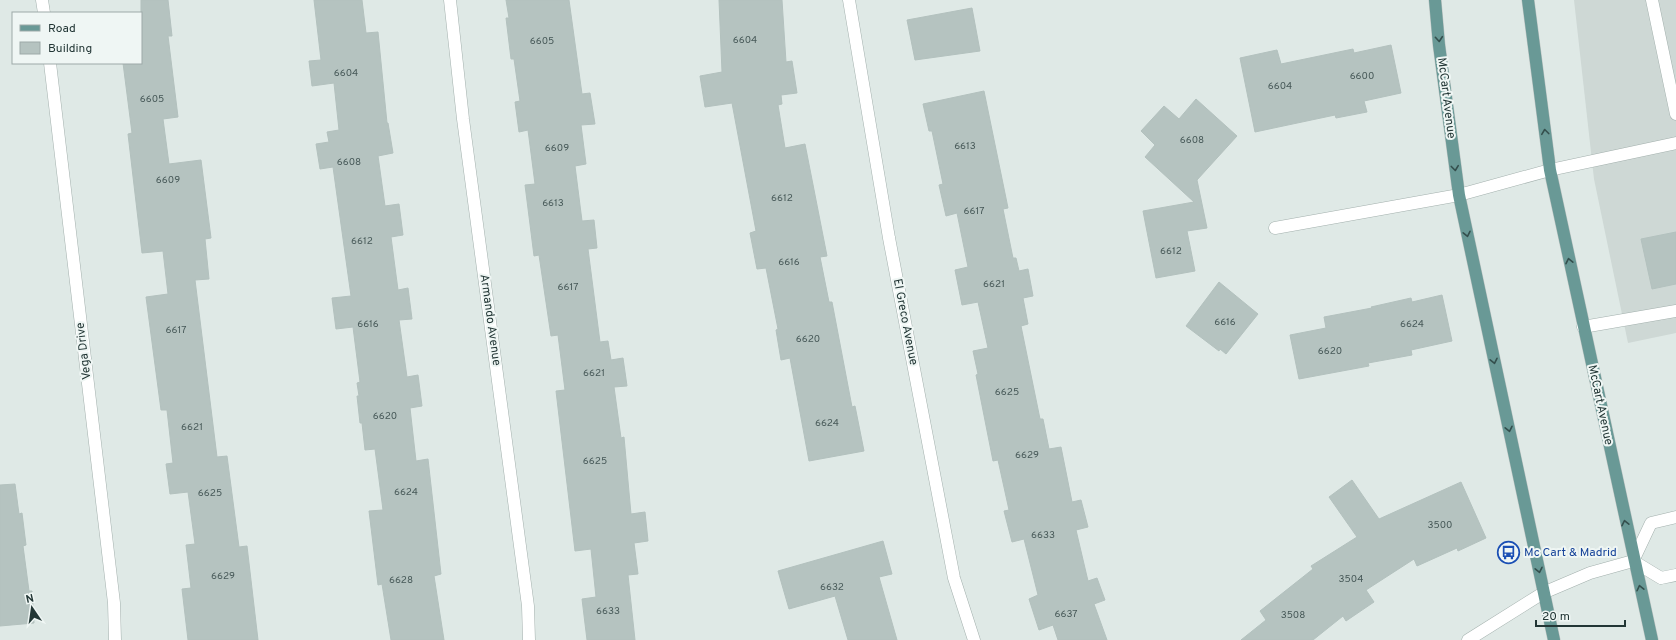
<svg xmlns="http://www.w3.org/2000/svg" width="1676" height="640" font-family="Overpass,sans-serif">
<style>
.built{fill:#ced8d5}
.building{fill:#b5c3c0;stroke:#b3c1be}
.lines{fill:none;stroke-linecap:round;stroke-linejoin:round}
.minor-casing{stroke:#a3b0ad;stroke-width:13}
.major-casing{stroke:#bdc3c2;stroke-width:13}
.minor{stroke:#fff;stroke-width:12}
.major{stroke:#699996;stroke-width:12}
.oneway{stroke:#344f4d}
.labels{text-anchor:middle;dominant-baseline:central;stroke-width:4;stroke-linejoin:round;paint-order:stroke}
.number-label{font-size:10px;fill:#475958}
.street-label{font-size:12px;fill:#223635;stroke:#eff6f4}
.transit-label{font-size:12px;fill:#164399;stroke:#eff6f4;text-anchor:start}
</style>
<rect width="100%" height="100%" fill="#dfe9e6"/>
<polygon class="built" points="1574,0 1676,0 1676,333 1628,343 1594,179"/>
<g class="building">
<polygon points="141,0 168,0 172,36 168,36 178,117 163,119 169,164 201,160 211,238 205,239 209,279 195,280 217,457 227,456 239,547 247,546 258,640 188,640 182,589 191,588 186,545 195,544 188,492 170,494 166,464 173,463 167,410 161,410 146,297 168,294 163,251 142,253 128,134 132,133 123,63 141,63"/>
<polygon points="314,0 362,0 366,33 378,32 387,123 388,123 393,153 378,156 385,206 399,204 403,235 391,237 398,290 408,288 412,319 399,320 407,377 418,375 422,406 410,408 416,461 428,459 441,574 434,576 444,640 391,640 382,584 378,585 369,511 383,510 375,449 365,450 362,423 360,423 357,396 359,396 357,383 360,382 353,327 336,329 332,298 351,296 333,167 320,169 316,144 329,142 327,132 339,130 334,83 312,86 309,61 321,60"/>
<polygon points="506,0 569,0 582,94 590,93 595,124 581,125 586,164 575,166 582,221 594,220 597,248 588,249 600,342 608,341 611,360 623,358 627,386 614,387 621,438 624,437 631,514 645,512 648,541 634,543 638,574 628,575 635,640 587,640 582,599 596,597 591,549 575,551 556,391 565,390 558,335 551,336 539,255 534,256 525,185 535,184 528,130 519,132 515,102 520,101 514,59 511,59 506,18 509,18"/>
<polygon points="719,0 782,0 786,62 792,61 797,93 781,95 782,104 778,105 785,148 805,144 827,256 820,257 829,302 832,302 852,407 855,406 864,451 809,461 790,358 781,360 776,330 778,329 766,268 757,269 750,233 756,231 732,103 705,107 700,76 722,72"/>
<polygon points="972,8 980,51 915,60 907,20"/>
<polygon points="1391,45 1401,93 1364,101 1367,112 1336,118 1335,115 1255,132 1240,58 1277,50 1281,64 1353,49 1354,53"/>
<polygon points="984,91 1008,208 1003,209 1013,258 1016,258 1019,271 1028,269 1033,296 1023,298 1028,324 1021,326 1040,419 1043,419 1049,449 1061,447 1072,502 1081,500 1088,527 1076,530 1088,581 1097,578 1105,600 1094,604 1107,640 1058,640 1053,625 1039,630 1029,599 1038,595 1024,539 1012,542 1004,511 1009,510 998,460 993,461 976,375 978,374 973,351 988,348 978,302 962,305 955,270 968,267 957,213 946,216 939,185 943,184 932,131 929,131 923,104"/>
<polygon points="1196,99 1237,136 1197,180 1207,228 1187,231 1195,271 1156,278 1143,211 1194,202 1145,157 1155,145 1141,131 1164,106 1179,119"/>
<polygon points="1676,232 1676,284 1652,289 1641,239"/>
<polygon points="1219,282 1258,314 1226,354 1220,349 1219,351 1186,326"/>
<polygon points="1442,295 1452,341 1411,350 1412,355 1368,363 1369,366 1299,379 1290,335 1326,328 1324,317 1372,308 1371,307 1411,298 1412,302"/>
<polygon points="1352,480 1379,519 1461,482 1486,538 1458,551 1457,548 1417,566 1414,559 1366,590 1374,602 1346,621 1343,616 1313,640 1241,640 1266,620 1260,611 1313,569 1311,566 1357,537 1329,497"/>
<polygon points="15,484 19,514 22,513 26,545 23,546 29,591 32,591 34,623 0,626 0,485"/>
<polygon points="883,541 892,574 879,577 897,640 848,640 835,596 789,609 778,571"/>
</g>
<g class="lines">
<defs>
<g id="minor">
<polyline points="42,0 44,13"/>
<polyline points="450,0 463,119 528,606 529,640"/>
<polyline points="849,0 889,238 954,578 974,640"/>
<polyline points="1652,0 1676,114"/>
<polyline points="50,63 114,603 115,640"/>
<polyline points="1275,228 1459,195 1550,170 1676,143"/>
<polyline points="1583,327 1676,311"/>
<polyline points="1633,561 1651,523 1676,517"/>
<polyline points="1633,561 1661,578 1676,575"/>
<polyline points="1468,640 1543,593 1590,573 1633,561"/>
</g>
<g id="major">
<polyline points="1435,0 1439,45 1459,195 1554,640"/>
<polyline points="1528,0 1550,170 1652,640"/>
</g>
</defs>
<use href="#minor" class="minor-casing"/>
<use href="#major" class="major-casing"/>
<use href="#minor" class="minor"/>
<use href="#major" class="major"/>
</g>
<defs><path id="oneway-chevron" d="M-2-3.5L2.5 0L-2 3.5" fill="none" stroke-width="1.6" stroke-linecap="round" stroke-linejoin="round"/></defs>
<g class="oneway">
<use href="#oneway-chevron" transform="translate(1439 39) rotate(85)"/>
<use href="#oneway-chevron" transform="translate(1545 132) rotate(-97)"/>
<use href="#oneway-chevron" transform="translate(1455 168) rotate(83)"/>
<use href="#oneway-chevron" transform="translate(1467 234) rotate(78)"/>
<use href="#oneway-chevron" transform="translate(1569 261) rotate(-102)"/>
<use href="#oneway-chevron" transform="translate(1494 361) rotate(78)"/>
<use href="#oneway-chevron" transform="translate(1509 429) rotate(78)"/>
<use href="#oneway-chevron" transform="translate(1625 523) rotate(-102)"/>
<use href="#oneway-chevron" transform="translate(1539 570) rotate(78)"/>
<use href="#oneway-chevron" transform="translate(1640 588) rotate(-103)"/>
</g>
<defs>
<symbol id="bus-ring" viewBox="-11 -11 22 22"><circle r="9.5" fill="#eff6f4" stroke="#1a4fb4" stroke-width="1.5"/><path d="M-5-6H5V4H4V6H2V4H-2V6H-4V4H-5ZM-3.5-4V0h7V-4ZM-3.5 1.2v1.5H-2V1.2ZM2 1.2v1.5H3.5V1.2Z" fill="#1a4fb4"/></symbol>
</defs>
<g fill-rule="evenodd">
<use href="#bus-ring" x="1496" y="540" width="25" height="25"/>
</g>
<g class="labels">
<g class="number-label">
<text x="745" y="40">6604</text>
<text x="542" y="41">6605</text>
<text x="346" y="73">6604</text>
<text x="1362" y="76">6600</text>
<text x="1280" y="86">6604</text>
<text x="152" y="99">6605</text>
<text x="1192" y="140">6608</text>
<text x="965" y="146">6613</text>
<text x="557" y="148">6609</text>
<text x="349" y="162">6608</text>
<text x="168" y="180">6609</text>
<text x="782" y="198">6612</text>
<text x="553" y="203">6613</text>
<text x="974" y="211">6617</text>
<text x="362" y="241">6612</text>
<text x="1171" y="251">6612</text>
<text x="789" y="262">6616</text>
<text x="994" y="284">6621</text>
<text x="568" y="287">6617</text>
<text x="1225" y="322">6616</text>
<text x="368" y="324">6616</text>
<text x="1412" y="324">6624</text>
<text x="176" y="330">6617</text>
<text x="808" y="339">6620</text>
<text x="1330" y="351">6620</text>
<text x="594" y="373">6621</text>
<text x="1007" y="392">6625</text>
<text x="385" y="416">6620</text>
<text x="827" y="423">6624</text>
<text x="192" y="427">6621</text>
<text x="1027" y="455">6629</text>
<text x="595" y="461">6625</text>
<text x="406" y="492">6624</text>
<text x="210" y="493">6625</text>
<text x="1440" y="525">3500</text>
<text x="1043" y="535">6633</text>
<text x="223" y="576">6629</text>
<text x="1351" y="579">3504</text>
<text x="401" y="580">6628</text>
<text x="832" y="587">6632</text>
<text x="608" y="611">6633</text>
<text x="1066" y="614">6637</text>
<text x="1293" y="615">3508</text>
</g>
<g class="street-label">
<text transform="translate(1446 98) rotate(83)">McCart Avenue</text>
<text transform="translate(490 320) rotate(82)">Armando Avenue</text>
<text transform="translate(905 322) rotate(79)">El Greco Avenue</text>
<text transform="translate(84 351) rotate(-97)">Vega Drive</text>
<text transform="translate(1600 405) rotate(78)">McCart Avenue</text>
</g>
<g class="transit-label">
<text x="1524" y="553">Mc Cart &amp; Madrid</text>
</g>
</g>
<rect x="12" y="12" width="130" height="52" fill="#eff6f4" stroke="#9da9a8"/>
<rect x="20" y="25" width="20" height="6" fill="#699996" stroke="#9da9a8"/>
<text x="48" y="32" font-size="12" fill="#223635">Road</text>
<rect x="20" y="42" width="20" height="12" fill="#b5c3c0" stroke="#9da9a8"/>
<text x="48" y="52" font-size="12" fill="#223635">Building</text>
<g transform="translate(32 608) rotate(347)" stroke="#eff6f4" stroke-width="3" paint-order="stroke">
<path d="M0-3L7 15L0 10L-7 15Z" fill="#223635"/>
<text y="-6" font-size="11" font-weight="bold" text-anchor="middle" fill="#223635">N</text>
</g>
<path d="M1536 620v6h89v-6" fill="none" stroke="#223635" stroke-width="2"/>
<text x="1542" y="620" font-size="12" fill="#223635" stroke="#eff6f4" stroke-width="3" paint-order="stroke">20 m</text>
</svg>
